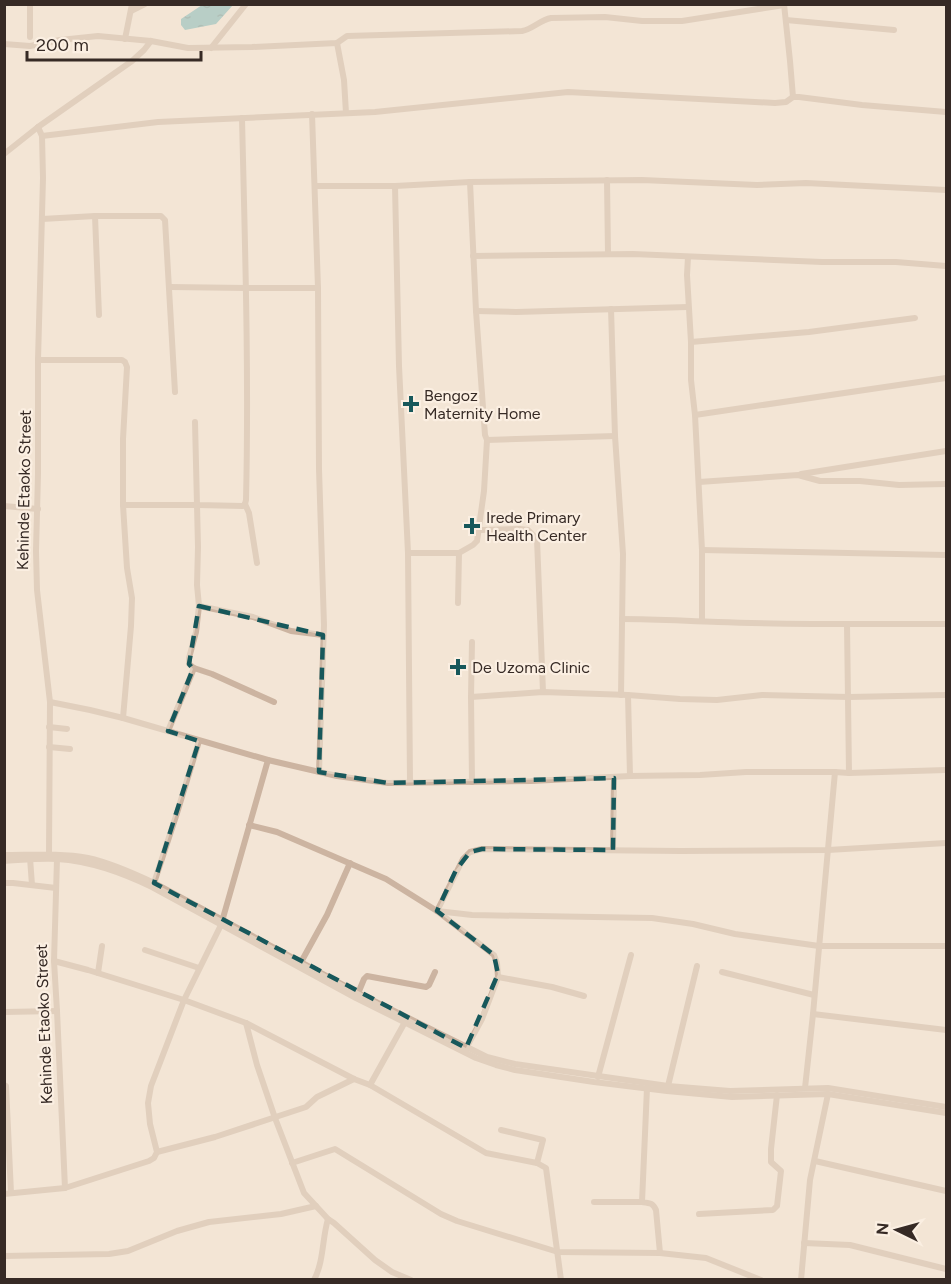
<svg xmlns="http://www.w3.org/2000/svg" width="951" height="1284" font-family="Figtree,sans-serif">
<style>
.water{fill:url(#water-ripples)}
.lines{fill:none;stroke-linecap:round;stroke-linejoin:round}
.minor{stroke:#ccb4a1;stroke-width:6}
.marked{fill:none;stroke:#17585b;stroke-width:4.5;stroke-dasharray:12 8;stroke-linejoin:round}
.poi-dot{fill:#17585b;stroke:#fbefe2;stroke-width:2}
.labels{text-anchor:middle;dominant-baseline:central;stroke-width:4.5;stroke-linejoin:round;paint-order:stroke}
.poi-label{font-size:16px;fill:#362a25;stroke:#fbefe2;text-anchor:start}
.street-label{font-size:16px;fill:#362a25;stroke:#fbefe2}
</style>
<defs>
<pattern id="water-ripples" width="26" height="14" patternUnits="userSpaceOnUse" patternTransform="scale(1.5)"><rect width="26" height="14" fill="#72b1b3"/><path d="M2 4q2-2 4 0t4 0M15 11q2-2 4 0t4 0" fill="none" stroke="#5e9091"/></pattern>
</defs>
<rect width="100%" height="100%" fill="#f3e5d6"/>
<polygon class="water" points="202,5 202,4 233,5 216,24 185,30 181,25 181,19"/>
<g class="lines">
<g class="minor">
<polyline points="784,4 790,61 793,97"/>
<polyline points="131,11 145,4"/>
<polyline points="786,20 894,30"/>
<polyline points="30,37 30,4"/>
<polyline points="125,39 132,4"/>
<polyline points="337,43 344,80 346,113"/>
<path d="M4,44L30,46L60,40L98,36L151,41L188,48L252,47L337,43L347,36L522,31C533,29 540,20 551,18L605,17L642,21H682L784,5"/>
<polyline points="211,48 246,4"/>
<polyline points="312,114 318,288 319,469 324,625 319,772"/>
<polyline points="38,127 42,136 43,178 38,360 38,474 36,551 37,590 50,702 49,854"/>
<polyline points="42,136 158,122 375,112 568,92 775,103 786,102 793,97 799,97 862,105 946,112"/>
<polyline points="4,154 38,127 132,61 144,50 151,41"/>
<polyline points="607,180 608,254"/>
<polyline points="315,186 395,186 470,182 642,180 757,185 806,183 946,190"/>
<polyline points="395,186 399,366 408,553 410,782"/>
<polyline points="95,216 99,315"/>
<polyline points="42,219 95,216 161,216 165,220 175,392"/>
<polyline points="473,256 633,254 822,262 896,262 946,266"/>
<polyline points="688,257 687,275 691,342 691,380 695,415 702,550 702,621"/>
<polyline points="170,287 246,288 318,288"/>
<polyline points="611,309 615,436 623,554 621,695"/>
<polyline points="476,311 516,312 688,307"/>
<polyline points="691,342 809,332 915,318"/>
<polyline points="38,360 122,360 125,362 127,367 123,439 123,505 127,568 132,598 131,626 123,718"/>
<polyline points="695,415 946,378"/>
<path d="M195,422L197,505L243,506L245,504L246,500C249,373 245,245 242,118"/>
<polyline points="487,440 615,436"/>
<polyline points="801,474 946,451"/>
<polyline points="699,482 798,475 820,481 860,481 899,485 946,484"/>
<polyline points="245,504 249,513 257,563"/>
<polyline points="123,505 197,505 198,547 197,585 199,606 196,632 189,658 189,664 194,668 168,731"/>
<polyline points="4,506 38,509"/>
<polyline points="480,530 520,529 528,530 537,539 543,692"/>
<polyline points="702,550 946,555"/>
<polyline points="408,553 459,553 473,545 477,541 484,491 487,440 485,435 476,311 470,182"/>
<polyline points="458,603 459,553"/>
<polyline points="199,606 253,617 291,631 323,635"/>
<path d="M622,619C654,619 686,621 718,622C794,625 870,624 946,624"/>
<polyline points="472,642 471,697 472,782"/>
<polyline points="194,668 212,674 274,702"/>
<polyline points="628,695 630,776"/>
<polyline points="471,697 543,692 628,695 680,699 717,700 762,695 849,697 946,695"/>
<polyline points="50,702 90,710 123,718 268,760 337,776 388,783 531,781 630,776 700,775 746,772 835,772"/>
<polyline points="49,727 67,729"/>
<polyline points="49,747 70,749"/>
<polyline points="849,773 946,770"/>
<polyline points="249,825 277,832 386,879 437,911 494,955 497,963 498,977 482,1019 465,1050"/>
<polyline points="613,850 614,778"/>
<path d="M4,855C32,855 61,853 88,858C111,863 133,873 154,883L358,993L487,1057L515,1064L668,1086L730,1091L828,1088L946,1107"/>
<polyline points="30,858 32,885"/>
<polyline points="57,859 54,961 57,1011 65,1188"/>
<path d="M4,861C22,860 40,858 57,859C91,861 122,873 152,887L356,998L476,1058L496,1065L515,1070L594,1082L667,1091L732,1097L828,1094L946,1113"/>
<polyline points="4,883 13,883 56,888"/>
<polyline points="153,886 177,813 199,741"/>
<polyline points="437,911 463,859 470,852 482,849 681,851 828,850 946,843"/>
<polyline points="437,911 472,915 652,918 693,924 735,934 819,946 946,946"/>
<polyline points="145,950 199,968"/>
<polyline points="54,961 88,970 184,1000 246,1023 354,1079 370,1085 486,1153 537,1163 546,1168 561,1280"/>
<polyline points="300,964 327,915 350,863"/>
<polyline points="722,972 814,995"/>
<polyline points="98,973 102,946"/>
<polyline points="498,977 552,987 584,996"/>
<polyline points="357,996 364,979 367,976 426,987 429,985 435,972"/>
<polyline points="4,1012 57,1011"/>
<polyline points="813,1014 946,1030"/>
<polyline points="246,1023 257,1065 275,1118 304,1193 328,1219 334,1223 375,1260 392,1272 411,1280"/>
<polyline points="598,1077 631,955"/>
<polyline points="4,1085 6,1086 11,1193"/>
<polyline points="370,1085 405,1022"/>
<polyline points="668,1086 697,966"/>
<polyline points="805,1088 813,1014 835,772 849,773 847,625"/>
<polyline points="501,1130 543,1140 537,1163"/>
<polyline points="157,1152 215,1137 306,1107 317,1097 354,1079"/>
<polyline points="815,1161 946,1191"/>
<path d="M292,1163L335,1149L441,1214L457,1221L558,1252L660,1253L656,1210C653,1203 650,1203 642,1202L647,1088"/>
<polyline points="4,1194 65,1188 149,1161 154,1158 157,1152 150,1124 148,1103 151,1086 184,1000 221,925 268,760"/>
<polyline points="594,1202 642,1202"/>
<polyline points="699,1214 773,1210 777,1206 781,1171 771,1162 771,1149 777,1095"/>
<polyline points="804,1243 850,1245 946,1269"/>
<polyline points="660,1253 706,1258 761,1280"/>
<polyline points="4,1256 109,1254 128,1251 177,1231 209,1222 281,1214 316,1206"/>
<path d="M314,1280C324,1261 322,1239 328,1219"/>
<polyline points="801,1280 810,1180 828,1094"/>
</g>
</g>
<path d="M0 0H951V1284H0ZM199,606L323,635L319,772L388,783L614,778L613,850L482,849L470,852L456,870L437,911L494,955L498,974L466,1048L154,883L199,741L168,731L193,669L189,664Z" fill="#f3e5d6" fill-opacity=".55" fill-rule="evenodd"/>
<path class="marked" d="M199,606L323,635L319,772L388,783L614,778L613,850L482,849L470,852L456,870L437,911L494,955L498,974L466,1048L154,883L199,741L168,731L193,669L189,664Z"/>
<g class="poi-dot">
<path d="M408 395h6v6h6v6h-6v6h-6v-6h-6v-6h6z"/>
<path d="M469 517h6v6h6v6h-6v6h-6v-6h-6v-6h6z"/>
<path d="M455 658h6v6h6v6h-6v6h-6v-6h-6v-6h6z"/>
</g>
<g class="labels">
<g class="poi-label">
<text x="424" y="395">Bengoz<tspan x="424" dy="18">Maternity Home</tspan></text>
<text x="486" y="517">Irede Primary<tspan x="486" dy="18">Health Center</tspan></text>
<text x="472" y="667">De Uzoma Clinic</text>
</g>
<g class="street-label">
<text transform="translate(24 490) rotate(-89)">Kehinde Etaoko Street</text>
<text transform="translate(44 1024) rotate(-92)">Kehinde Etaoko Street</text>
</g>
</g>
<rect width="951" height="1284" fill="none" stroke="#362a25" stroke-width="12"/>
<g transform="translate(897 1230) rotate(275)" stroke="#fbefe2" stroke-width="4.5" paint-order="stroke">
<path d="M0-4.5L10 22L0 15L-10 22Z" fill="#362a25"/>
<text y="-9" font-size="16" font-weight="bold" text-anchor="middle" fill="#362a25">N</text>
</g>
<path d="M27 51v9h174v-9" fill="none" stroke="#362a25" stroke-width="3"/>
<text x="36" y="51" font-size="18" fill="#362a25" stroke="#fbefe2" stroke-width="4.5" paint-order="stroke">200 m</text>
</svg>
